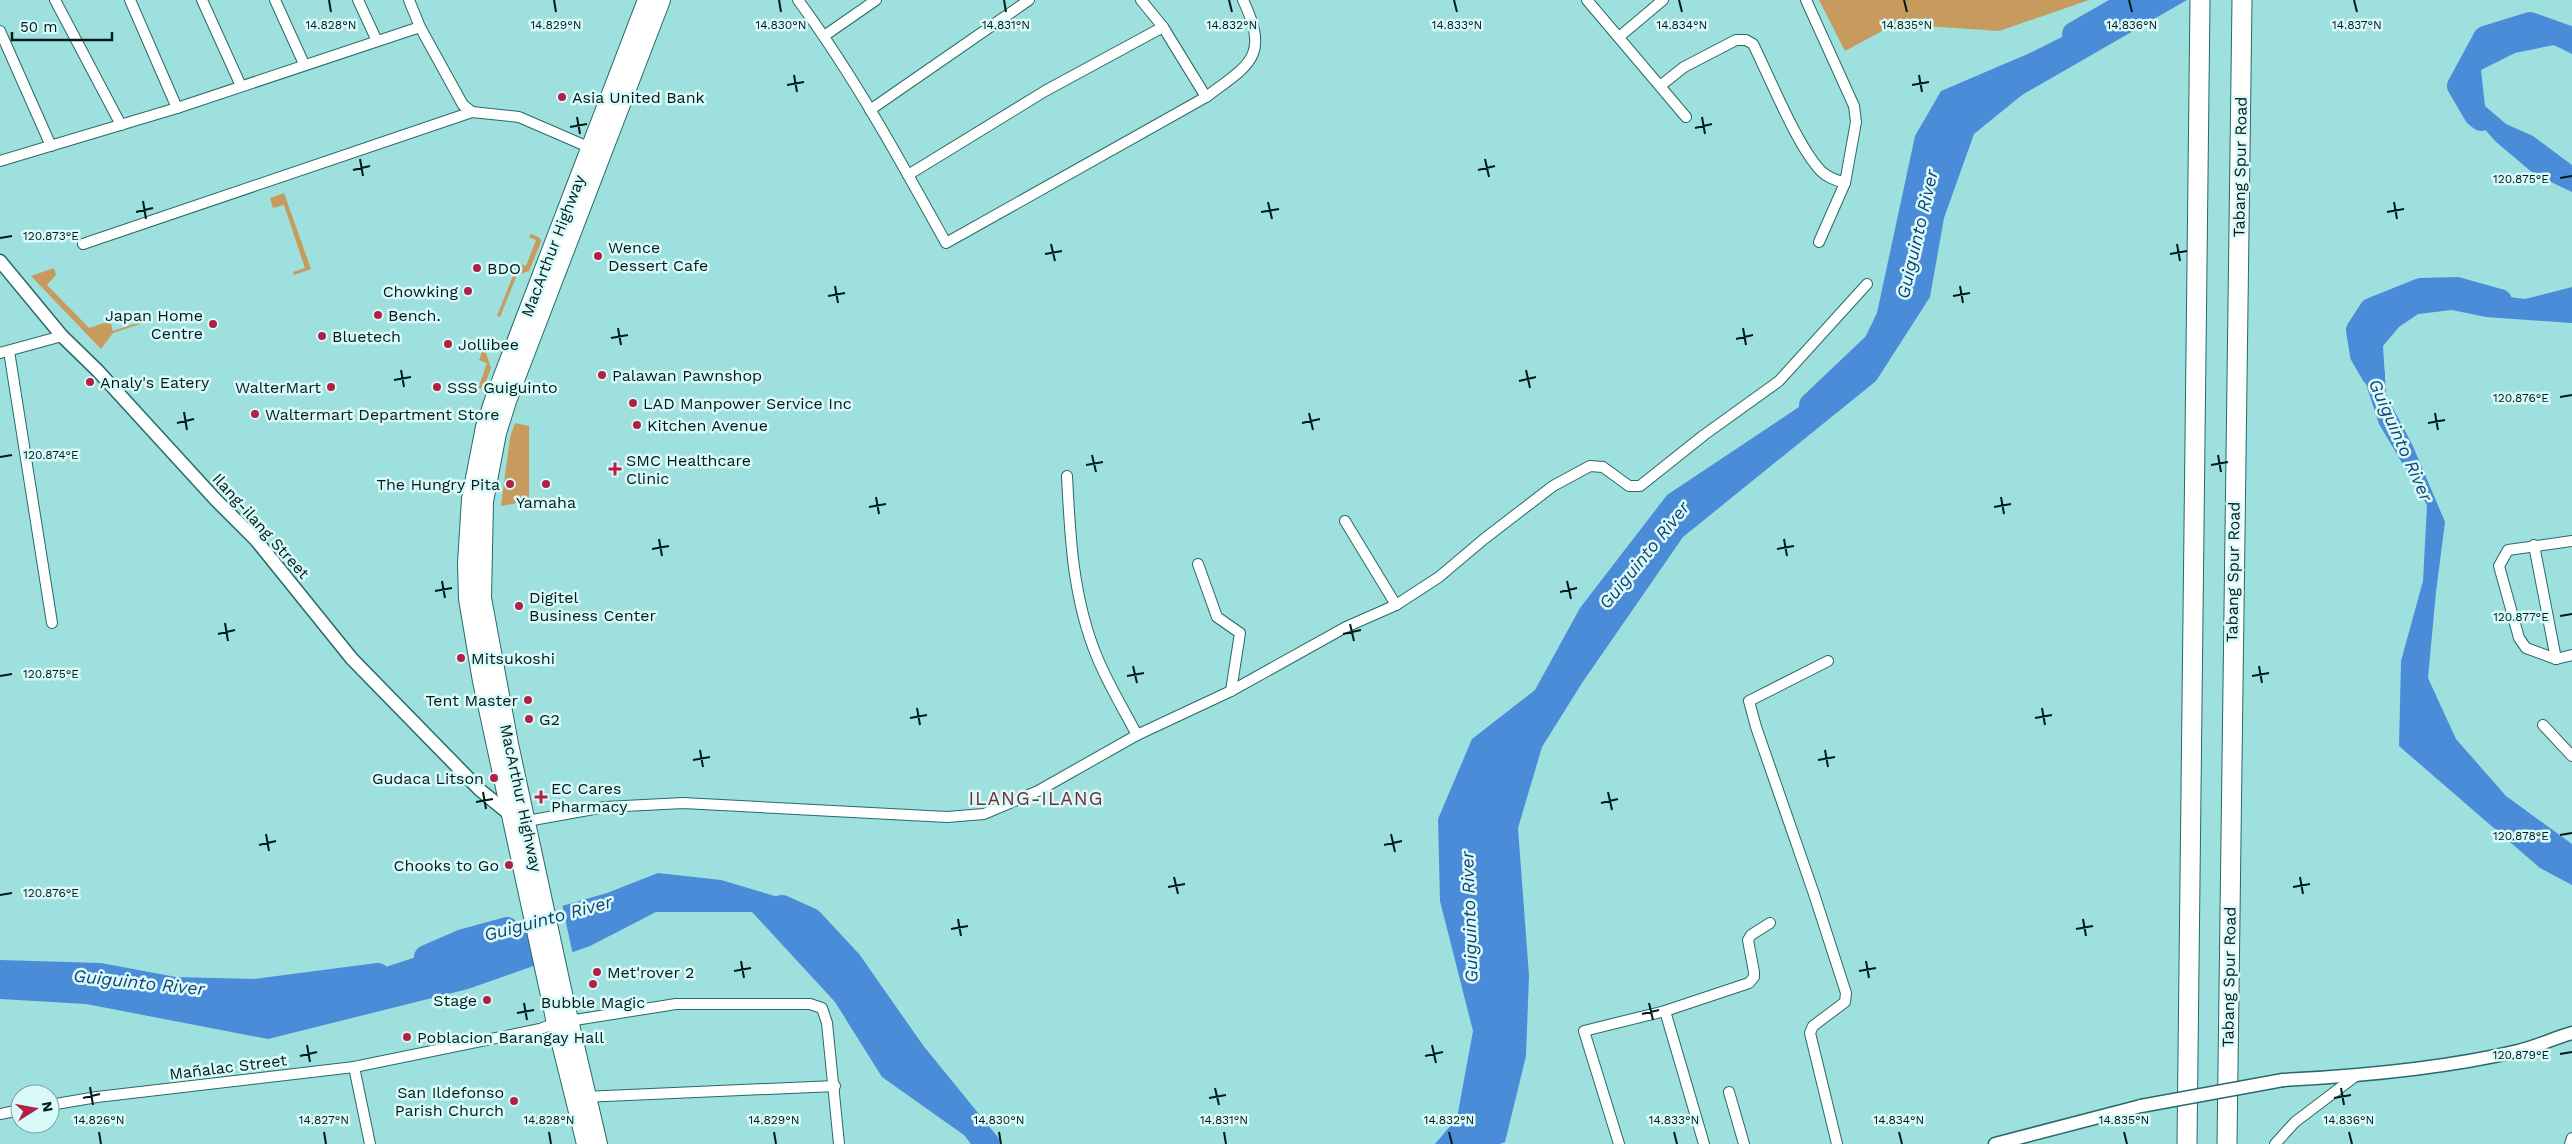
<svg xmlns="http://www.w3.org/2000/svg" width="2572" height="1144" font-family="'Work Sans',sans-serif">
<style>
.green{fill:#c79a5d}
.water{fill:#4a8cd8}
.pier{fill:#9de0de}
.lines{fill:none;stroke-linecap:round;stroke-linejoin:round}
.river{stroke:#4a8cd8;stroke-width:24}
.minor-casing{stroke:#266a69;stroke-width:12}
.tertiary-casing{stroke:#266a69;stroke-width:15}
.trunk-casing{stroke:#266a69;stroke-width:20}
.motorway-casing{stroke:#266a69;stroke-width:21}
.minor{stroke:#fff;stroke-width:10}
.tertiary{stroke:#fff;stroke-width:12}
.trunk{stroke:#fff;stroke-width:18}
.motorway{stroke:#fff;stroke-width:19}
.tertiary-bridge-casing{stroke:#266a69;stroke-width:15;stroke-linecap:butt}
.tertiary-bridge{stroke:#fff;stroke-width:12}
.ticks{fill:none;stroke:#011b1b;stroke-width:2}
.poi-dot{fill:#b22044;stroke:#dafaf9;stroke-width:2}
.labels{text-anchor:middle;dominant-baseline:central;stroke-width:5;stroke-linejoin:round;paint-order:stroke}
.poi-label{font-size:16px;fill:#011b1b;stroke:#dafaf9;text-anchor:start}
.street-label{font-size:16px;fill:#011b1b;stroke:#dafaf9}
.water-label{font-size:18px;font-style:italic;fill:#144173;stroke:#dafaf9}
.quarter-label{font-size:19px;letter-spacing:1px;fill:#722b36;stroke:#dafaf9}
.ticks-label{font-size:12px;text-anchor:middle;fill:#011b1b;stroke:#dafaf9;stroke-width:5;stroke-linejoin:round;paint-order:stroke}
</style>
<rect width="100%" height="100%" fill="#9de0de"/>
<g class="green">
<polygon points="1819,0 2089,0 1999,31 1895,24 1845,51"/>
<polygon points="284,193 311,269 294,275 293,272 305,268 284,205 273,208 270,198"/>
<polygon points="531,234 540,238 541,242 529,271 517,275 500,317 497,316 516,268 516,263 526,266 536,240 529,237"/>
<polygon points="54,268 56,275 47,285 89,328 110,321 113,331 149,319 149,321 113,333 101,349 31,276"/>
<polygon points="485,344 489,345 486,353 491,368 483,389 473,386 479,386 487,363 479,360"/>
<polygon points="515,423 529,426 529,501 501,506 510,437"/>
</g>
<g class="water">
<polygon points="2136,0 2187,0 2022,95 1974,134 1944,218 1930,297 1876,381 1683,537 1582,683 1542,747 1518,828 1529,976 1526,1056 1505,1142 1500,1144 1435,1144 1457,1118 1473,1031 1440,901 1438,819 1472,739 1535,690 1580,608 1667,495 1847,375 1877,313 1915,136 1941,91 2030,53"/>
<path d="M2515,26L2564,29L2572,32V54L2554,45L2515,53L2481,70L2485,106L2506,124L2533,136L2572,165V192L2534,174L2495,141L2463,104C2465,54 2476,51 2515,26Z"/>
<polygon points="2572,287 2572,323 2486,317 2452,310 2418,314 2399,327 2383,346 2386,395 2412,444 2445,522 2436,592 2428,678 2456,739 2506,796 2572,844 2572,885 2540,868 2399,746 2401,661 2423,581 2427,505 2379,424 2356,353 2378,311 2410,294 2447,289 2525,299"/>
<polygon points="658,873 721,880 798,903 894,1030 934,1095 987,1144 971,1144 964,1135 882,1077 835,1002 752,912 656,912 590,946 468,989 268,1039 86,1004 0,999 0,974 80,984 241,997 349,979 474,938 555,908 607,893"/>
</g>
<polygon class="pier" points="562,904 573,955 538,967 528,916"/>
<g class="lines">
<g class="river">
<polyline points="2074,34 2133,0"/>
<polyline points="2481,119 2476,115 2459,86 2485,38 2530,24 2572,39"/>
<polyline points="2373,374 2362,355 2358,330 2371,310 2421,290 2457,289 2500,301"/>
<polyline points="1811,405 1872,347"/>
<polyline points="782,907 811,920 850,962 913,1052 988,1144"/>
<polyline points="426,957 463,941 507,929"/>
<polyline points="0,972 100,975 175,989 255,991 378,975"/>
</g>
<defs>
<g id="minor">
<polyline points="55,0 121,125"/>
<polyline points="130,0 177,108"/>
<polyline points="202,0 241,86"/>
<polyline points="275,0 304,64"/>
<polyline points="358,0 377,41"/>
<polyline points="409,0 420,27 463,105 472,112"/>
<path d="M798,0C854,76 900,160 946,243L1206,97C1250,64 1270,57 1243,0"/>
<polyline points="1141,0 1163,27 1206,97"/>
<polyline points="1587,0 1686,117"/>
<polyline points="0,31 51,146"/>
<polyline points="824,36 876,0"/>
<polyline points="1619,37 1663,0"/>
<path d="M1660,86L1684,67L1736,40H1746L1753,44C1770,78 1797,146 1821,171C1828,178 1836,180 1845,183L1856,122L1854,106L1806,0"/>
<polyline points="870,110 1029,0"/>
<polyline points="0,161 177,108 420,27"/>
<polyline points="908,175 1045,91 1163,27"/>
<polyline points="1819,242 1845,183"/>
<polyline points="83,244 472,112 519,117 593,149"/>
<polyline points="9,351 52,623"/>
<polyline points="0,353 62,336"/>
<path d="M1067,476C1070,538 1073,599 1097,657C1108,684 1124,710 1137,735"/>
<polyline points="1345,521 1396,605"/>
<polyline points="2572,541 2508,550 2499,566 2519,638 2526,648 2556,659 2572,655"/>
<polyline points="2534,545 2556,659"/>
<polyline points="1198,564 1217,617 1240,633 1231,691"/>
<polyline points="1828,661 1749,701 1756,727 1814,894 1846,993 1845,1002 1813,1026 1810,1033 1837,1144"/>
<polyline points="2543,725 2572,756"/>
<polyline points="527,821 605,807 683,803 947,817 984,814 1038,791 1137,735 1231,691 1346,627 1396,605 1439,577 1484,539 1553,486 1590,466 1603,467 1629,486 1640,486 1704,435 1779,381 1867,284"/>
<polyline points="1665,1011 1704,1144"/>
<polyline points="354,1067 370,1144"/>
<polyline points="1729,1092 1744,1144"/>
<polyline points="583,1097 835,1086"/>
<polyline points="50,1105 97,1097 354,1067 540,1029 556,1023 676,1004 810,1004 822,1008 827,1023 839,1144"/>
<polyline points="0,1114 20,1110"/>
<polyline points="1619,1144 1584,1031 1665,1011 1749,983 1754,977 1754,972 1748,940 1751,935 1770,923"/>
<polyline points="2275,1144 2295,1122 2357,1075"/>
<polyline points="2570,1144 2572,1138"/>
</g>
<g id="tertiary">
<polyline points="0,261 62,336 98,371 215,499 256,540 352,659 480,790 513,817"/>
<path d="M2283,1080C2361,1076 2442,1069 2518,1051C2536,1047 2554,1038 2572,1033"/>
<polyline points="1995,1144 2141,1106"/>
</g>
<g id="trunk">
<polyline points="586,1144 556,1023 482,681 468,599 467,563 471,499 485,427 495,397 647,0"/>
<polyline points="598,1144 565,1003 509,744 482,598 484,501 497,433 507,401 661,0"/>
</g>
<g id="motorway">
<polyline points="2187,1144 2200,0"/>
<polyline points="2227,1144 2242,0"/>
</g>
</defs>
<use href="#minor" class="minor-casing"/>
<use href="#tertiary" class="tertiary-casing"/>
<use href="#trunk" class="trunk-casing"/>
<use href="#motorway" class="motorway-casing"/>
<use href="#minor" class="minor"/>
<use href="#tertiary" class="tertiary"/>
<use href="#trunk" class="trunk"/>
<use href="#motorway" class="motorway"/>
<defs>
<polyline id="tertiary-bridge" points="2141,1106 2283,1080"/>
</defs>
<use href="#tertiary-bridge" class="tertiary-bridge-casing"/>
<use href="#tertiary-bridge" class="tertiary-bridge"/>
</g>
<path class="ticks" d="M329,0L331,12M554,0L556,12M779,0L781,12M1004,0L1006,12M1229,0L1232,12M1454,0L1457,12M1679,0L1682,12M1904,0L1907,12M2129,0L2132,12M2354,0L2357,12M794,75L797,92M1919,75L1922,92M787,85L804,82M1912,85L1929,82M577,117L580,134M1702,117L1705,134M570,127L587,124M1695,128L1712,124M360,159L363,176M1485,159L1489,177M353,170L370,166M1478,170L1495,166M2560,178L2572,176M143,201L146,219M1268,202L1272,219M2394,202L2397,219M136,212L153,208M1261,212L1279,209M2387,212L2404,209M0,238L12,236M1051,244L1055,261M2177,244L2180,261M1045,254L1062,251M2170,254L2187,251M835,286L838,303M1960,286L1963,303M828,296L845,293M1953,296L1970,293M618,328L621,345M1743,328L1746,345M611,338L628,335M1736,339L1753,335M401,370L404,387M1526,370L1530,388M394,380L411,377M1519,381L1536,377M2560,397L2572,395M184,412L187,430M1309,413L1313,430M2435,413L2438,430M177,423L194,419M1302,423L1320,419M2428,423L2445,420M1092,455L1096,472M2218,455L2221,472M0,457L12,455M1086,465L1103,462M2211,465L2228,462M876,497L879,514M2001,497L2004,514M869,507L886,504M1994,507L2011,504M659,539L662,556M1784,539L1787,556M652,549L669,546M1777,549L1794,546M442,581L445,598M1567,581L1571,599M435,591L452,588M1560,592L1577,588M2560,616L2572,614M225,623L228,641M1350,624L1354,641M218,634L235,630M1343,634L1361,630M1133,666L1137,683M2259,666L2262,683M0,676L12,674M1127,676L1144,673M2252,676L2269,673M917,708L920,725M2042,708L2045,725M910,718L927,715M2035,718L2052,715M700,750L703,767M1825,750L1828,767M693,760L710,757M1818,760L1835,757M483,792L486,809M1608,792L1612,810M476,802L493,799M1601,803L1618,799M266,834L269,851M1391,834L1395,852M2560,835L2572,833M259,845L276,841M1384,845L1402,841M1174,877L1178,894M2300,877L2303,894M1168,887L1185,884M2293,887L2310,884M0,895L12,893M958,919L961,936M2083,919L2086,936M951,929L968,926M2076,929L2093,926M741,961L744,978M1866,961L1869,978M734,971L751,968M1859,971L1876,968M524,1003L527,1020M1649,1003L1653,1020M517,1013L534,1010M1642,1014L1659,1010M307,1045L310,1062M1432,1045L1436,1063M2560,1054L2572,1052M300,1056L317,1052M1425,1056L1443,1052M90,1087L93,1105M1215,1088L1219,1105M2341,1088L2344,1105M83,1098L100,1094M1209,1098L1226,1095M2334,1098L2351,1095M99,1132L101,1144M324,1132L326,1144M549,1132L551,1144M774,1132L776,1144M999,1132L1001,1144M1224,1132L1226,1144M1449,1132L1452,1144M1674,1132L1677,1144M1899,1132L1902,1144M2124,1132L2127,1144M2349,1132L2352,1144"/>
<g class="poi-dot">
<circle cx="562" cy="97" r="5"/>
<circle cx="598" cy="256" r="5"/>
<circle cx="477" cy="268" r="5"/>
<circle cx="468" cy="291" r="5"/>
<circle cx="378" cy="315" r="5"/>
<circle cx="213" cy="324" r="5"/>
<circle cx="322" cy="336" r="5"/>
<circle cx="448" cy="344" r="5"/>
<circle cx="602" cy="375" r="5"/>
<circle cx="90" cy="382" r="5"/>
<circle cx="331" cy="387" r="5"/>
<circle cx="437" cy="387" r="5"/>
<circle cx="633" cy="403" r="5"/>
<circle cx="255" cy="414" r="5"/>
<circle cx="637" cy="425" r="5"/>
<path d="M612.5 461.5h5v5h5v5h-5v5h-5v-5h-5v-5h5z"/>
<circle cx="510" cy="484" r="5"/>
<circle cx="546" cy="484" r="5"/>
<circle cx="519" cy="606" r="5"/>
<circle cx="461" cy="658" r="5"/>
<circle cx="528" cy="700" r="5"/>
<circle cx="529" cy="719" r="5"/>
<circle cx="494" cy="778" r="5"/>
<path d="M538.5 789.5h5v5h5v5h-5v5h-5v-5h-5v-5h5z"/>
<circle cx="509" cy="865" r="5"/>
<circle cx="597" cy="972" r="5"/>
<circle cx="593" cy="984" r="5"/>
<circle cx="487" cy="1000" r="5"/>
<circle cx="407" cy="1037" r="5"/>
<circle cx="514" cy="1101" r="5"/>
</g>
<g class="labels">
<g class="poi-label">
<text x="572" y="97">Asia United Bank</text>
<text x="608" y="247">Wence<tspan x="608" dy="18">Dessert Cafe</tspan></text>
<text x="487" y="268">BDO</text>
<text x="458" y="291" text-anchor="end">Chowking</text>
<text x="203" y="315" text-anchor="end">Japan Home<tspan x="203" dy="18">Centre</tspan></text>
<text x="388" y="315">Bench.</text>
<text x="332" y="336">Bluetech</text>
<text x="458" y="344">Jollibee</text>
<text x="612" y="375">Palawan Pawnshop</text>
<text x="100" y="382">Analy's Eatery</text>
<text x="321" y="387" text-anchor="end">WalterMart</text>
<text x="447" y="387">SSS Guiguinto</text>
<text x="643" y="403">LAD Manpower Service Inc</text>
<text x="265" y="414">Waltermart Department Store</text>
<text x="647" y="425">Kitchen Avenue</text>
<text x="626" y="460">SMC Healthcare<tspan x="626" dy="18">Clinic</tspan></text>
<text x="500" y="484" text-anchor="end">The Hungry Pita</text>
<text x="546" y="502" text-anchor="middle">Yamaha</text>
<text x="529" y="597">Digitel<tspan x="529" dy="18">Business Center</tspan></text>
<text x="471" y="658">Mitsukoshi</text>
<text x="518" y="700" text-anchor="end">Tent Master</text>
<text x="539" y="719">G2</text>
<text x="484" y="778" text-anchor="end">Gudaca Litson</text>
<text x="551" y="788">EC Cares<tspan x="551" dy="18">Pharmacy</tspan></text>
<text x="499" y="865" text-anchor="end">Chooks to Go</text>
<text x="607" y="972">Met'rover 2</text>
<text x="477" y="1000" text-anchor="end">Stage</text>
<text x="593" y="1002" text-anchor="middle">Bubble Magic</text>
<text x="417" y="1037">Poblacion Barangay Hall</text>
<text x="504" y="1092" text-anchor="end">San Ildefonso<tspan x="504" dy="18">Parish Church</tspan></text>
</g>
<g class="street-label">
<text transform="translate(2240 167) rotate(-89)">Tabang Spur Road</text>
<text transform="translate(553 246) rotate(-69)">MacArthur Highway</text>
<text transform="translate(261 526) rotate(48)">Ilang-ilang Street</text>
<text transform="translate(2233 572) rotate(-89)">Tabang Spur Road</text>
<text transform="translate(521 798) rotate(78)">MacArthur Highway</text>
<text transform="translate(2229 977) rotate(-89)">Tabang Spur Road</text>
<text transform="translate(228 1067) rotate(-7)">Mañalac Street</text>
</g>
<g class="water-label">
<text transform="translate(1917 234) rotate(-77)">Guiguinto River</text>
<text transform="translate(2401 440) rotate(66)">Guiguinto River</text>
<text transform="translate(1644 555) rotate(-51)">Guiguinto River</text>
<text transform="translate(1469 917) rotate(-92)">Guiguinto River</text>
<text transform="translate(548 918) rotate(-15)">Guiguinto River</text>
<text transform="translate(139 982) rotate(6)">Guiguinto River</text>
</g>
<g class="quarter-label">
<text x="1036" y="798">ILANG-ILANG</text>
</g>
</g>
<g class="ticks-label">
<text x="331" y="29">14.828°N</text>
<text x="556" y="29">14.829°N</text>
<text x="781" y="29">14.830°N</text>
<text x="1006" y="29">14.831°N</text>
<text x="1232" y="29">14.832°N</text>
<text x="1457" y="29">14.833°N</text>
<text x="1682" y="29">14.834°N</text>
<text x="1907" y="29">14.835°N</text>
<text x="2132" y="29">14.836°N</text>
<text x="2357" y="29">14.837°N</text>
<text x="2521" y="183">120.875°E</text>
<text x="51" y="240">120.873°E</text>
<text x="2521" y="402">120.876°E</text>
<text x="51" y="459">120.874°E</text>
<text x="2521" y="621">120.877°E</text>
<text x="51" y="678">120.875°E</text>
<text x="2521" y="840">120.878°E</text>
<text x="51" y="897">120.876°E</text>
<text x="2521" y="1059">120.879°E</text>
<text x="99" y="1124">14.826°N</text>
<text x="324" y="1124">14.827°N</text>
<text x="549" y="1124">14.828°N</text>
<text x="774" y="1124">14.829°N</text>
<text x="999" y="1124">14.830°N</text>
<text x="1224" y="1124">14.831°N</text>
<text x="1449" y="1124">14.832°N</text>
<text x="1674" y="1124">14.833°N</text>
<text x="1899" y="1124">14.834°N</text>
<text x="2124" y="1124">14.835°N</text>
<text x="2349" y="1124">14.836°N</text>
</g>
<g transform="translate(35 1109) rotate(79)"><circle r="24" fill="#dafaf9" stroke="#83a1a0"/>
<path d="M0-4L9 19L0 12L-9 19Z" fill="#b22044"/>
<text y="-8" font-size="14" font-weight="bold" text-anchor="middle" fill="#011b1b">N</text>
</g>
<path d="M12 32v8h100v-8" fill="none" stroke="#011b1b" stroke-width="2.5"/>
<text x="20" y="32" font-size="15" fill="#011b1b" stroke="#dafaf9" stroke-width="4" paint-order="stroke">50 m</text>
</svg>
